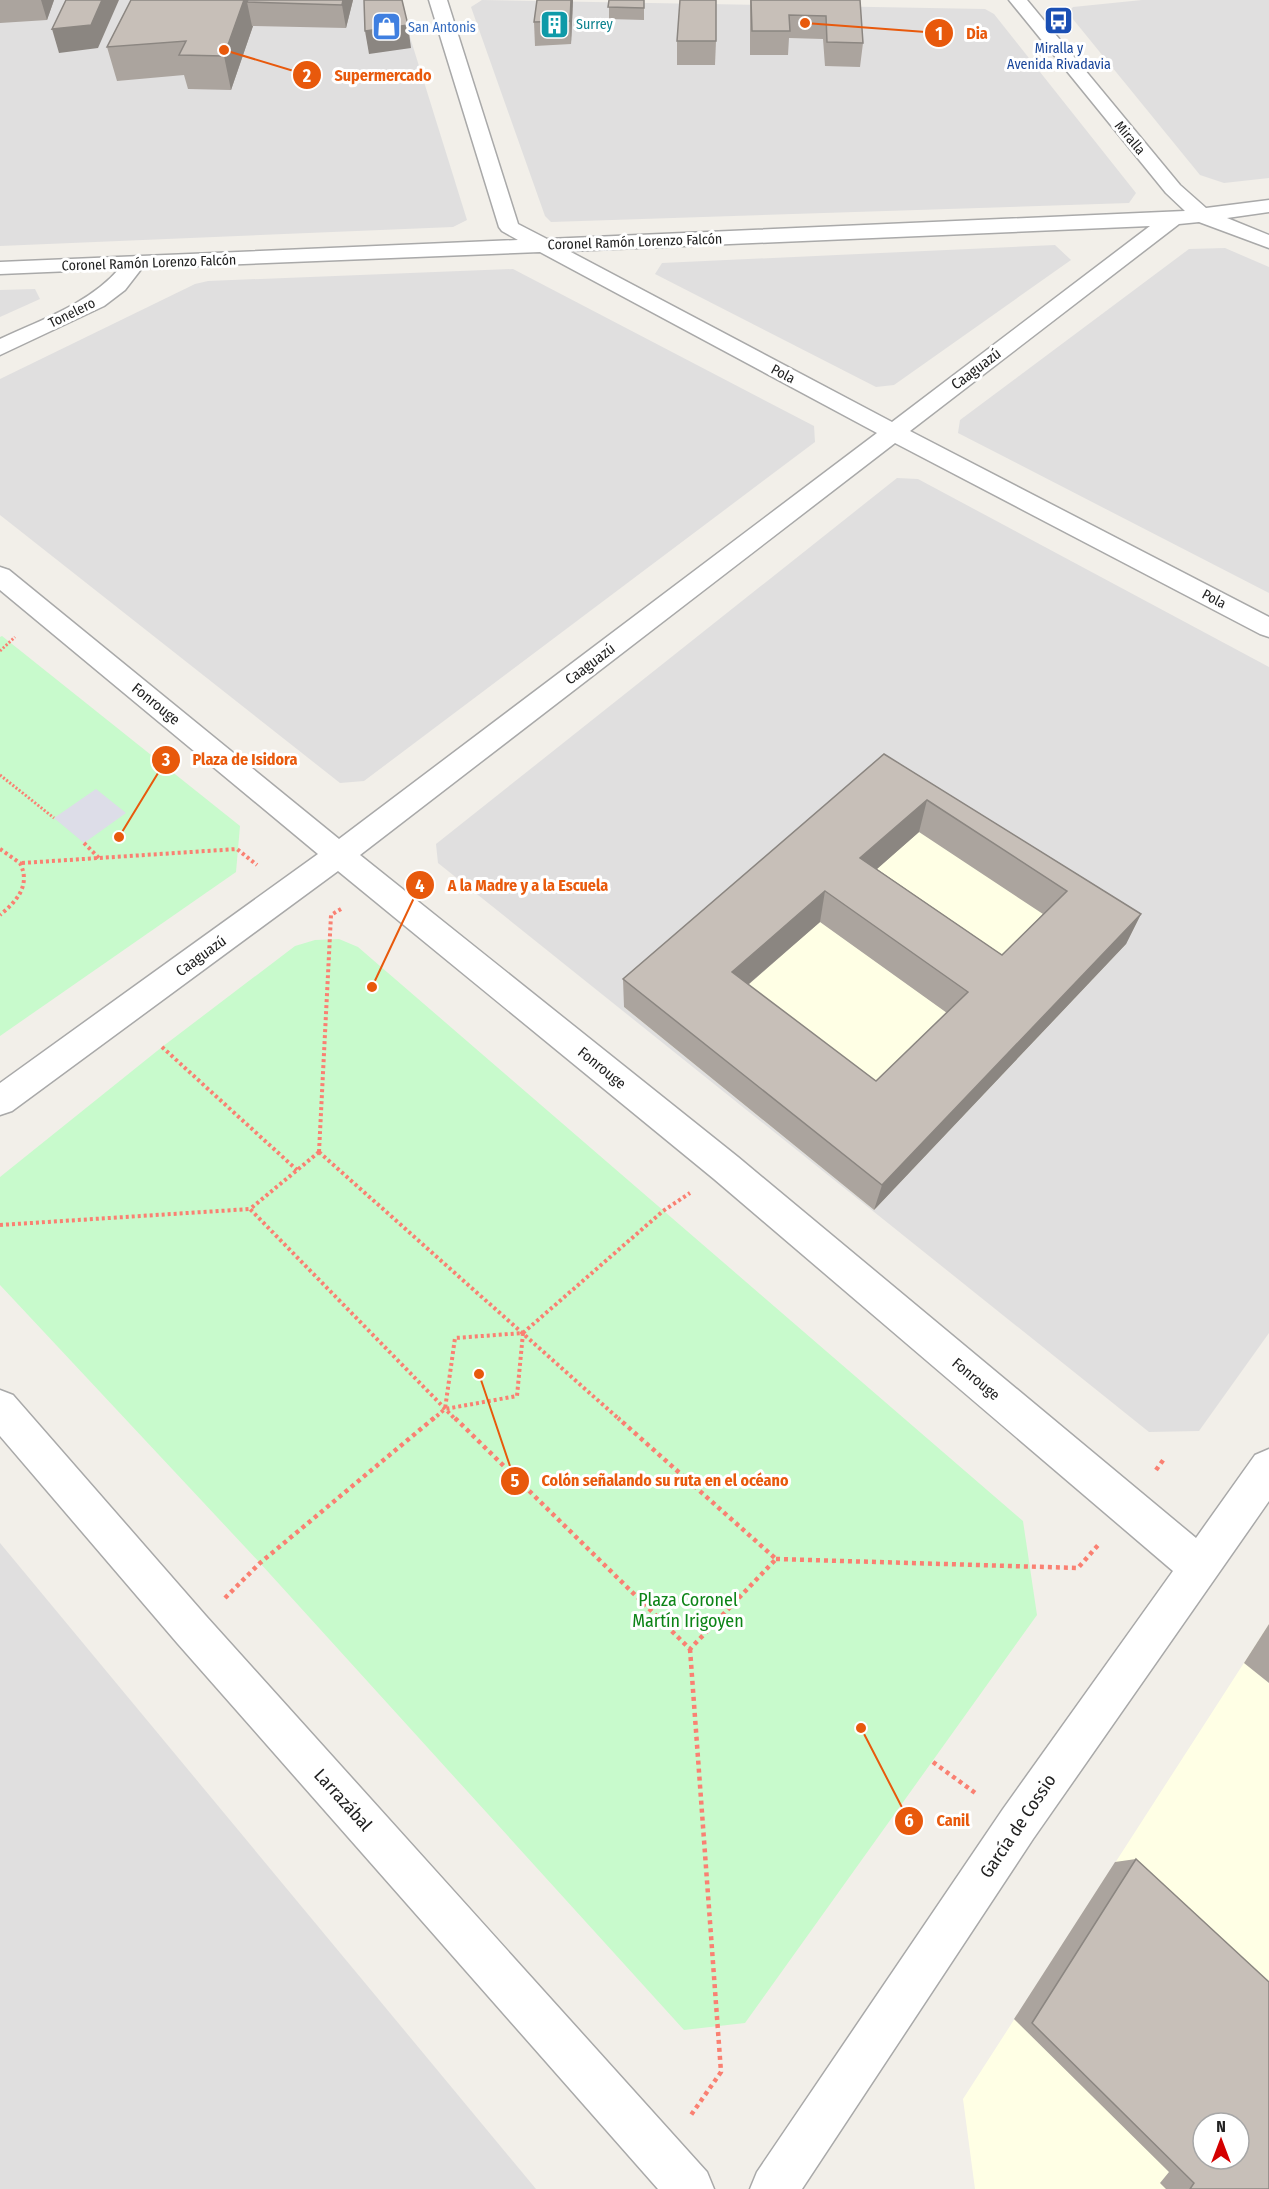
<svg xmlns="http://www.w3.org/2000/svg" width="1269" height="2189" font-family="'Fira Sans Condensed',sans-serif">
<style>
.residential{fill:#e0dfdf}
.education{fill:#ffffe5;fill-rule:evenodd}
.park{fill:#c8facc}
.plaza{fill:#dddde8}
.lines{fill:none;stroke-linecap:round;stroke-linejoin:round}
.minor-casing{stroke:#a9a9a9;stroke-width:3}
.path-far2{stroke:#fa8072;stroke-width:3;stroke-dasharray:2 2;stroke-linecap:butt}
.path-far1{stroke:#fa8072;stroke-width:4;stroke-dasharray:3 3;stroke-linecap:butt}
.path{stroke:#fa8072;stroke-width:4.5;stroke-dasharray:4 4;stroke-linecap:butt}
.minor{fill:#fff;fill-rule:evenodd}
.wall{fill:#aba49e;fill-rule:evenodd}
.shaded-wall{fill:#8b8681}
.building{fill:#c7bfb8;stroke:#8b8681;stroke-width:1.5;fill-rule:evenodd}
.labels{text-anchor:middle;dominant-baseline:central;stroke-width:6;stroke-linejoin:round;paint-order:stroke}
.far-culture-label{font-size:14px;fill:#0d838f;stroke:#fff;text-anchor:start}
.far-shop-label{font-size:14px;fill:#366cbe;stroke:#fff;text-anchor:start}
.far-transit-label{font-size:14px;fill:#164399;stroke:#fff}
.far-street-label{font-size:14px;fill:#222;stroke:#fff}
.street-label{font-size:15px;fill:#222;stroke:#fff}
.near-park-label{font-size:18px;fill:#0c8416;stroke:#fff}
.near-street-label{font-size:18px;fill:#222;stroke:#fff}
.leader{fill:none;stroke:#e8590c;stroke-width:2}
.callout-dot{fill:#e8590c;stroke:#fff;stroke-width:2}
.mark-label{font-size:18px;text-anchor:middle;font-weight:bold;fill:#fff}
.callout-label{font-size:16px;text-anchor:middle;font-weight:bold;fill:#e8590c;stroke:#fff;stroke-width:6;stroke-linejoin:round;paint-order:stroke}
</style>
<rect width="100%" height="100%" fill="#f2efe9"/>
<g class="residential">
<polygon points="0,0 391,0 400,5 467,220 453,227 0,246"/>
<polygon points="482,0 985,9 994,14 1136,193 1129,203 551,222 545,216 471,7"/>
<polygon points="1142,0 1269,0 1269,178 1224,183 1200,175 1068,13 1073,7"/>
<polygon points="1055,245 1071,260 894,385 876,387 655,274 662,263"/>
<polygon points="1225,248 1269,267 1269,593 958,433 960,420 1189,249"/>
<polygon points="513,269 814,426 815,442 364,781 340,783 0,515 0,379 195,284 208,281"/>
<polygon points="35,289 40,299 0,317 0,290"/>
<polygon points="897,478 918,479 1269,667 1269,1333 1199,1431 1149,1432 438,863 436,844"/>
<polygon points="0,1543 536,2189 0,2189"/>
</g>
<g class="education">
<polygon points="878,787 1126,944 874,1210 624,1007"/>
<path d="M1269,1624V2189H975L963,2099ZM1203,2123H1239V2159H1203Z"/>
</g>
<g class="park">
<polygon points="2,636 240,826 236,872 0,1036 0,637"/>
<polygon points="339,939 358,947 1023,1521 1037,1615 745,2023 684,2030 260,1563 0,1285 0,1177 162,1047 295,946 315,940"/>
</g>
<polygon class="plaza" points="96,789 126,813 84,843 54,818"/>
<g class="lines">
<defs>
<g id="minor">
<path d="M429,0H447L518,224L547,239L1185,211L1166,193L1009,0H1027L1180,185L1206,208L1269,200V212L1227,218L1269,235V248L1199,222L1179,224L910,431L1269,617V637L1260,634L895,443L360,855L738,1157L1196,1538L1255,1455L1269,1449V1501L1033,1839L802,2189H750L757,2172L1003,1809L1173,1571L714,1179L338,871L12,1111L0,1115V1083L318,854L0,590V567L9,570L339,839L877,433L540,252L142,268L125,290L104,306L0,355V339C40,320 89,304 119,269L0,274V262L518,240L502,231L499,227ZM1150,226L892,422L569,251Z"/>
<polygon points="0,1390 13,1395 206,1616 707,2172 714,2189 658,2189 178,1644 0,1436"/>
</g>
</defs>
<use href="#minor" class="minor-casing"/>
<g class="path-far2">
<polyline points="0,651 15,637"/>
<polyline points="0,775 54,818"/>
</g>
<g class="path-far1">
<polyline points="84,843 99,858"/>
<path d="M0,849L20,863C31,885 17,901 0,915"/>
<polyline points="22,863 237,849 257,865"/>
<polyline points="162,1047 297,1170"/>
<polyline points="319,1152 620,1420"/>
<polyline points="319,1152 250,1209 456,1420"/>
<polyline points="319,1152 331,915 341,909"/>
<polyline points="0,1225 250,1209"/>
<polygon points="523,1333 517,1396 445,1409 455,1338"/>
<polyline points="523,1333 663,1211 690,1193"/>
<polyline points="432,1420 445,1409"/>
</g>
<g class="path">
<polyline points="455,1418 690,1649 776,1559 618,1418"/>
<polyline points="1156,1470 1164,1459"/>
<polyline points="776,1559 1078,1568 1100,1543"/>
<polyline points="225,1598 260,1563 434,1418"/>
<polyline points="690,1649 721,2072 691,2115"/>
<polyline points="933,1762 978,1795"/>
</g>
<use href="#minor" class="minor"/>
</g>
<g class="wall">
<polygon points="0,0 54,0 47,20 0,23"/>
<polygon points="131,0 353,0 346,28 253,26 231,90 188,89 184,75 117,81 107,47"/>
<polygon points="537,0 573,0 571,44 535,46 534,22"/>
<polygon points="609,0 644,0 644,20 609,19"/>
<polygon points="750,0 860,0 863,43 860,67 825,66 823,39 789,38 788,55 750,55"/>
<polygon points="677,41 716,41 715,65 677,65"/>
<path d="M884,754L1141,914L1126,944L874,1210L624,1007L623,979ZM919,832L1043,914L1002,955L877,869ZM820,922L947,1013L876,1081L748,985Z"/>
<polygon points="1269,1624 1269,1683 1244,1663"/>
<polygon points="1136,1859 1269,2189 1166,2189 1160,2183 1169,2172 1014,2019 1115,1862"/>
</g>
<g class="shaded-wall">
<polygon points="41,0 54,0 47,20"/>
<polygon points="102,0 119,0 98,48 59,53 52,29"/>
<polygon points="244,0 262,0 247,2 252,26 253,26 231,90 224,56"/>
<polygon points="343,0 353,0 346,28 342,5"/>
<polygon points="571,0 573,0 571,44 570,21"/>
<polygon points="408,25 411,48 369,54 365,31"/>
<polygon points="927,800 919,832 854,889 860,858"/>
<polygon points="825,891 820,922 729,1001 732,972"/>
<polygon points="1141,914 1126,944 874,1210 882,1185"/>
</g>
<g class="building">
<polygon points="66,0 102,0 91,25 52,29"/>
<polygon points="131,0 244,0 224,56 179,55 186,41 107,47"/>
<polygon points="248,0 343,0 342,5 247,2"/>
<polygon points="364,0 402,0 408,25 365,31"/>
<polygon points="537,0 571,0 570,21 534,22"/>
<polygon points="609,0 644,0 644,8 608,7"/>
<polygon points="680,0 716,0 716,41 677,41"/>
<polygon points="751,0 860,0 863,43 827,42 826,16 789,15 790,31 752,31"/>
<path d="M884,754L1141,914L882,1185L623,979ZM927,800L1067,891L1002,955L860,858ZM825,891L968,992L876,1081L732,972Z"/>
<path d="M1136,1859L1269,1982V2189H1190L1194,2183L1032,2023ZM1203,2123H1239V2159H1203Z"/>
</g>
<defs>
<symbol id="bus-square" viewBox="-11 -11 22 22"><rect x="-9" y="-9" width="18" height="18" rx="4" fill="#1a4fb4" stroke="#fff"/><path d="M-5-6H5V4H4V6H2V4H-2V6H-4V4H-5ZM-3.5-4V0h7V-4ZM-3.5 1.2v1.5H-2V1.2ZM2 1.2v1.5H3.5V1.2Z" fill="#fff"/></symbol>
<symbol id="building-square" viewBox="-11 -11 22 22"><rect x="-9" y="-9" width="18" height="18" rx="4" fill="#0f9aa8" stroke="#fff"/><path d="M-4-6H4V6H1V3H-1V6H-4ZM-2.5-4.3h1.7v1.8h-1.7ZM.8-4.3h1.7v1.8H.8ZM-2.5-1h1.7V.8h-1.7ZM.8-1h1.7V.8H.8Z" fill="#fff"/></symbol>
<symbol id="shop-square" viewBox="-11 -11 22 22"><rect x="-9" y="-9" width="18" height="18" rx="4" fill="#3f7fe0" stroke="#fff"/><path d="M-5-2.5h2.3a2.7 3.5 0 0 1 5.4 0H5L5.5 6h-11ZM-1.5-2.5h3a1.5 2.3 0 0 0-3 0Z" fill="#fff"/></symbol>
</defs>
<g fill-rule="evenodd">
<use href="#bus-square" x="1042" y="4" width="33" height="33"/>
<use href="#building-square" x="538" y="8" width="33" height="33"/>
<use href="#shop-square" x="370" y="10" width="33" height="33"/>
</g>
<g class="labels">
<g class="far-culture-label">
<text x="576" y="24">Surrey</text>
</g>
<g class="far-shop-label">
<text x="408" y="27">San Antonis</text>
</g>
<g class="far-transit-label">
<text x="1059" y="48">Miralla y<tspan x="1059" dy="16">Avenida Rivadavia</tspan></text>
</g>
<g class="far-street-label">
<text transform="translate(1130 138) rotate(50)">Miralla</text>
<text transform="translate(635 242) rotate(-2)">Coronel Ramón Lorenzo Falcón</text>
<text transform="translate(149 263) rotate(-2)">Coronel Ramón Lorenzo Falcón</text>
<text transform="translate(72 313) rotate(-26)">Tonelero</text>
<text transform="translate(783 374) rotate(28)">Pola</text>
<text transform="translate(1214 599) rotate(28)">Pola</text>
</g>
<g class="street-label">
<text transform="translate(976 369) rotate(-37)">Caaguazú</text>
<text transform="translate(590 664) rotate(-37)">Caaguazú</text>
<text transform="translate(156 704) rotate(39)">Fonrouge</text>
<text transform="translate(201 956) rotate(-36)">Caaguazú</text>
<text transform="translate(602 1068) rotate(39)">Fonrouge</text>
<text transform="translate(976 1379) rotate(40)">Fonrouge</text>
</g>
<g class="near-park-label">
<text x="688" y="1600">Plaza Coronel<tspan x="688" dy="21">Martín Irigoyen</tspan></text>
</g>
<g class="near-street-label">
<text transform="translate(343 1800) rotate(48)">Larrazábal</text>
<text transform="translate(1018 1826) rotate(-56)">García de Cossio</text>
</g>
</g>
<path class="leader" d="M805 23L939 33M224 50L307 75M119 837L166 760M372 987L420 885M479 1374L515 1481M861 1728L909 1821"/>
<g class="callout-dot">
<circle cx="805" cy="23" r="6"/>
<circle cx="224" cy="50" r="6"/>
<circle cx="119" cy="837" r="6"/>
<circle cx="372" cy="987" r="6"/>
<circle cx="479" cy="1374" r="6"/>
<circle cx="861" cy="1728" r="6"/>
<circle cx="939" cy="33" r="15"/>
<circle cx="307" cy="75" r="15"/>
<circle cx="166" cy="760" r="15"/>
<circle cx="420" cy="885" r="15"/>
<circle cx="515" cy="1481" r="15"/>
<circle cx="909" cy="1821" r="15"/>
</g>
<g class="mark-label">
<text x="939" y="40">1</text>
<text x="307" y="82">2</text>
<text x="166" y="766">3</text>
<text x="420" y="892">4</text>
<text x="515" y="1487">5</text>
<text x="909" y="1827">6</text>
</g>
<g class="callout-label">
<text x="977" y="39">Dia</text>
<text x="383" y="81">Supermercado</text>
<text x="245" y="765">Plaza de Isidora</text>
<text x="528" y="891">A la Madre y a la Escuela</text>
<text x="665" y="1486">Colón señalando su ruta en el océano</text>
<text x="953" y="1826">Canil</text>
</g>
<g transform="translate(1221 2141)"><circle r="28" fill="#ffffff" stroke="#a7a7a7" stroke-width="1.5"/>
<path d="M0-4.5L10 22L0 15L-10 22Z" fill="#d40000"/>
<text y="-9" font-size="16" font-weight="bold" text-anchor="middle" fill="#222222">N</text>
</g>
</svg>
